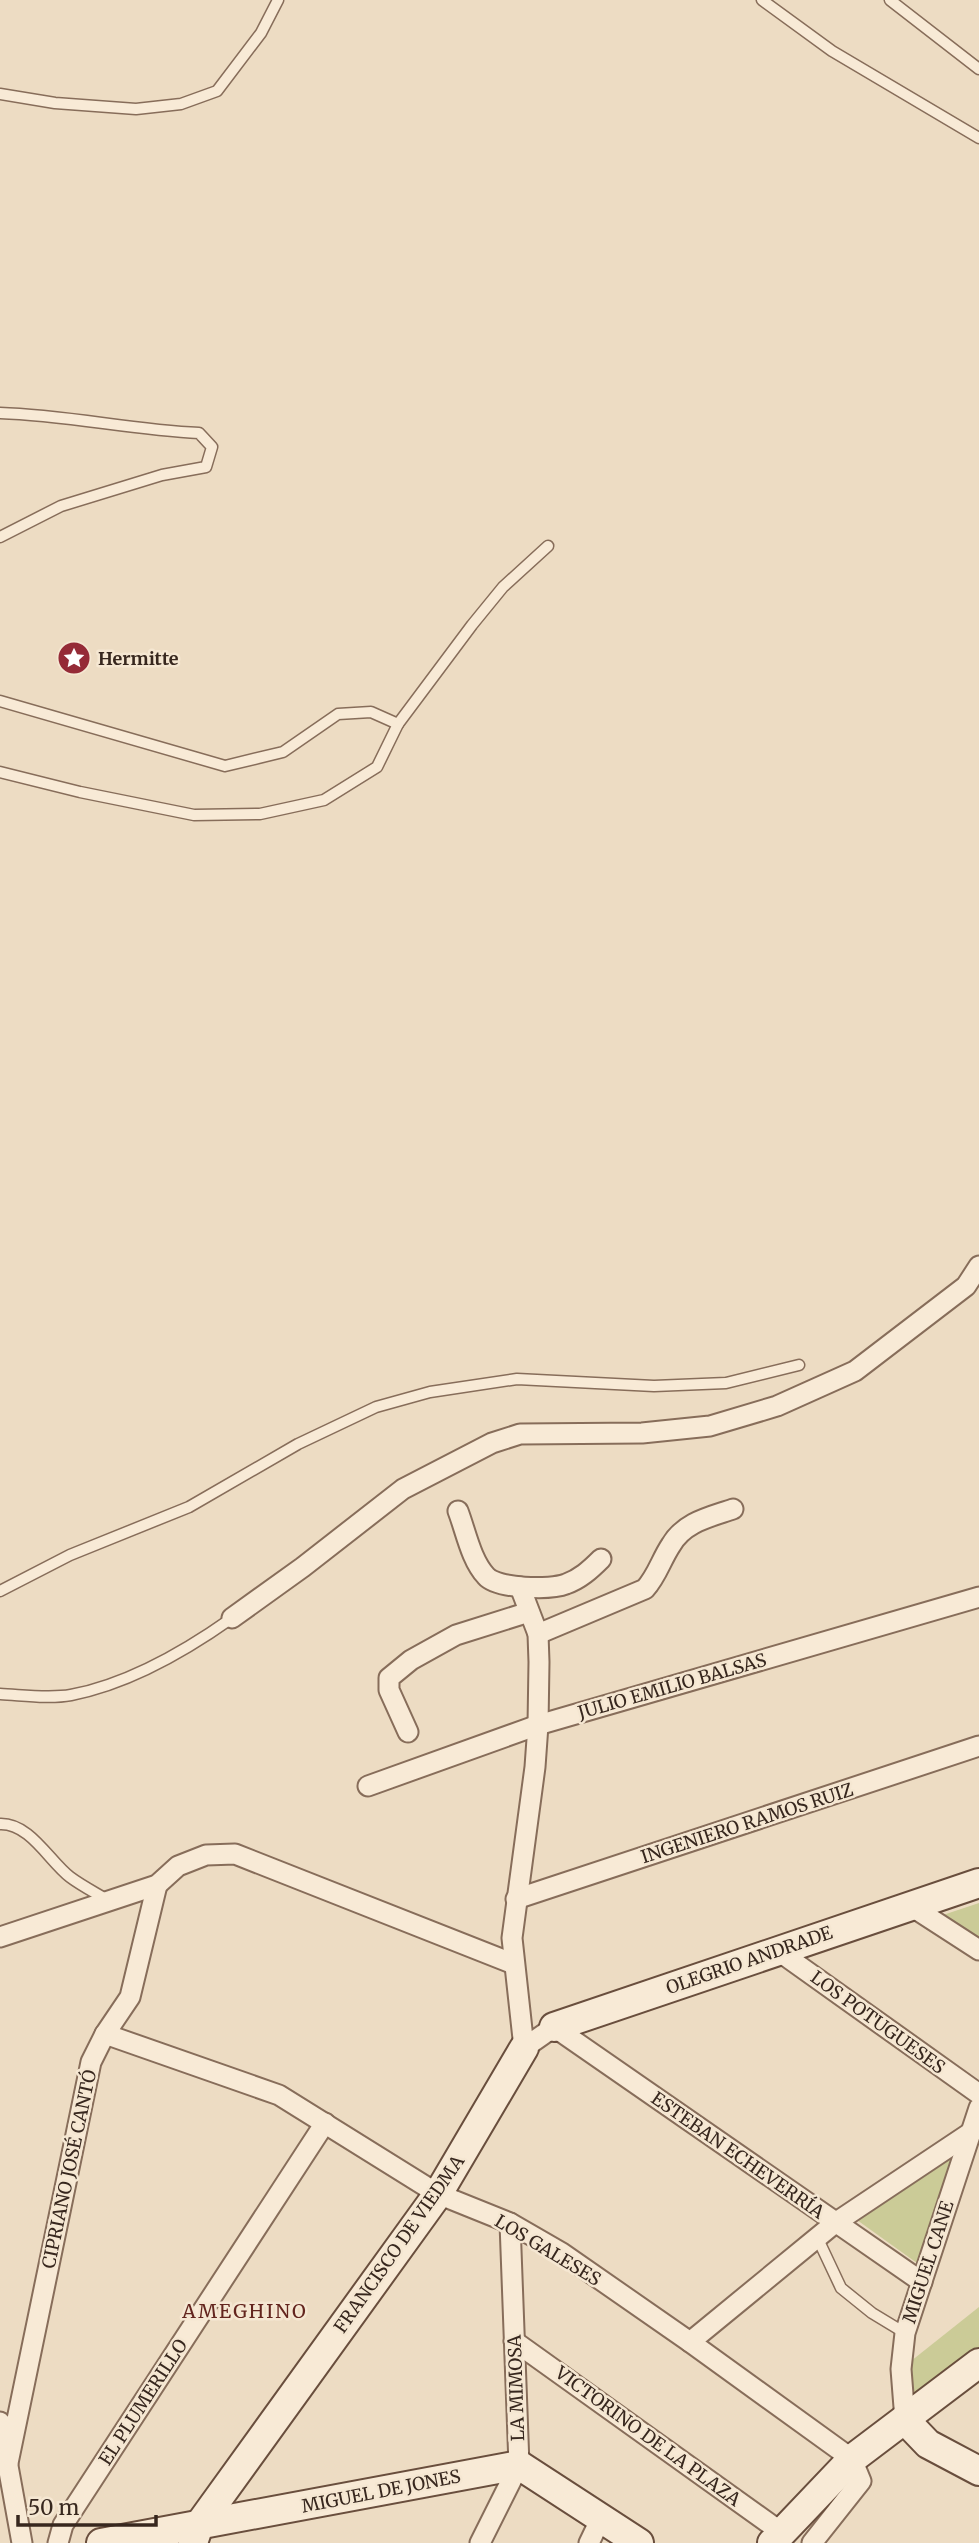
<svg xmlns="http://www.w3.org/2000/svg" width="979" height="2543" font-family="Merriweather,serif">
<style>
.green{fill:#cbcb97}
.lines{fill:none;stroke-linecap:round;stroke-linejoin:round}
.lane-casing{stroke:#876d5a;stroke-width:13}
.street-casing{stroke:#876d5a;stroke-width:23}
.secondary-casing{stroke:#694e3d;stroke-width:32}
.lane{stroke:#f8ead6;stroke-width:10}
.street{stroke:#f8ead6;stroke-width:19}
.secondary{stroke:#f8ead6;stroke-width:28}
.labels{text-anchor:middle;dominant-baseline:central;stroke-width:5;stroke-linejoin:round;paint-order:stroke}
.poi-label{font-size:18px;font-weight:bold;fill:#37271e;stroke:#f5e7d2;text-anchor:start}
.street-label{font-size:18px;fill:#37271e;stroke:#f5e7d2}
.neighbourhood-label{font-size:19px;letter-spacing:2px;fill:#63251e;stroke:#f5e7d2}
</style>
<rect width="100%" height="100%" fill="#eddcc3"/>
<g class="green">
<polygon points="979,1903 979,1937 943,1915"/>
<polygon points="955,2151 917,2263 850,2215"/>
<polygon points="979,2307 979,2363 905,2420 901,2369"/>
</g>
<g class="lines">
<defs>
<g id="lane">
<polyline points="762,0 832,51 979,138"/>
<polyline points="890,0 979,69"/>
<polyline points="0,94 55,103 136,109 181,104 217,91 261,33 278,0"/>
<path d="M0,413C67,415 132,430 199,433L212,447L206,467L162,475L61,506L0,537"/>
<polyline points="0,701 225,766 283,752 338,714 371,712 398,724 472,625 503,587 548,546"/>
<polyline points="0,772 80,792 194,815 260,814 324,800 377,767 398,724"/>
<polyline points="0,1591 70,1555 189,1507 298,1444 376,1407 430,1392 517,1379 654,1386 726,1383 799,1365"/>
<path d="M0,1694C22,1695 49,1699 71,1695C129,1684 184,1652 232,1618"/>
<path d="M0,1824C30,1823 49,1861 70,1877C82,1886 96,1893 109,1901"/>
<polyline points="817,2237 841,2288 872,2313 905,2333"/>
</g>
<g id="street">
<path d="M458,1511C466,1532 471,1560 486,1576C497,1589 551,1590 566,1584C580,1579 590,1570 601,1559"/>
<polyline points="520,1587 538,1634 539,1662 538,1725 535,1767 512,1938 524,2048 554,2027 922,2282"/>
<polyline points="232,1618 303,1567 403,1489 492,1443 520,1434 642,1433 710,1426 777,1406 855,1371 966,1286 979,1266"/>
<path d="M538,1634L645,1589C657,1576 661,1560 671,1545C684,1522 710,1517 733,1509"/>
<polyline points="408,1732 389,1690 389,1678 411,1660 456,1635 529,1612"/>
<polyline points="368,1786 538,1725 979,1597"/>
<polyline points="516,1899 979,1746"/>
<polyline points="911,1906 979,1950"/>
<polyline points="0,1937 157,1885 178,1866 206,1855 235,1854 514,1964"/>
<polyline points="777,1950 979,2094"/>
<polyline points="105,2034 279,2095 438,2194 510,2223 562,2253 690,2342 852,2459 861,2481 812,2543"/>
<polyline points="514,2341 781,2532"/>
<polyline points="690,2342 835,2223 979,2127"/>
<polyline points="905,2420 901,2369 905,2333 979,2108"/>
<polyline points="0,2422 22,2543"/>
<polyline points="8,2463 91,2062 105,2034 130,1997 157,1885"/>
<polyline points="58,2543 63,2525 325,2123"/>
<polyline points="480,2543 519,2465 510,2223"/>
<polyline points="589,2543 601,2518"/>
</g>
<g id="secondary">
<polyline points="554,2027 979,1883"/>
<polyline points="905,2420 928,2444 979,2471"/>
<polyline points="101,2543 519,2465 639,2543"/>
<polyline points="193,2543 199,2525 438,2194 524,2048"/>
<polyline points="772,2543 852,2459 979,2363"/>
</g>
</defs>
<use href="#lane" class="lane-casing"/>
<use href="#street" class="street-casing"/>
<use href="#secondary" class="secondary-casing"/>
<use href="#lane" class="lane"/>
<use href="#street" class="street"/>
<use href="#secondary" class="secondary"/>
</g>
<defs>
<symbol id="sight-disc" viewBox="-11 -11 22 22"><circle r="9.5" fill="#952b37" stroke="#f5e7d2"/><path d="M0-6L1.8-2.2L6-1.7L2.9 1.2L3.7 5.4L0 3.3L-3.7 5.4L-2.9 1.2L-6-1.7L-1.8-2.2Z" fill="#fff"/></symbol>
</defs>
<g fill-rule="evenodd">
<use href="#sight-disc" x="55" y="639" width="38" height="38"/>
</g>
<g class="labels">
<g class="poi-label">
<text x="98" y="658">Hermitte</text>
</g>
<g class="street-label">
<text transform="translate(672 1686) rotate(-16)">JULIO EMILIO BALSAS</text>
<text transform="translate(747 1823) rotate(-18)">INGENIERO RAMOS RUIZ</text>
<text transform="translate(749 1960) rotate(-19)">OLEGRIO ANDRADE</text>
<text transform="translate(878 2022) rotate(36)">LOS POTUGUESES</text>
<text transform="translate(738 2155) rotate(35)">ESTEBAN ECHEVERRÍA</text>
<text transform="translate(69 2169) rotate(-78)">CIPRIANO JOSÉ CANTÓ</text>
<text transform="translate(399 2244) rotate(-55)">FRANCISCO DE VIEDMA</text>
<text transform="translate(548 2250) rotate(31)">LOS GALESES</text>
<text transform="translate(928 2262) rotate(-72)">MIGUEL CANE</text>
<text transform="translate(516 2388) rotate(-92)">LA MIMOSA</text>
<text transform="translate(143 2402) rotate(-57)">EL PLUMERILLO</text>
<text transform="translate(648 2436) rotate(36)">VICTORINO DE LA PLAZA</text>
<text transform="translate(381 2491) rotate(-11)">MIGUEL DE JONES</text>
</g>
<g class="neighbourhood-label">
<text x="245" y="2311">AMEGHINO</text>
</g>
</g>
<path d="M18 2515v10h138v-10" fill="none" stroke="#37271e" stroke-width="3.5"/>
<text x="28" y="2515" font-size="21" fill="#37271e" stroke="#f5e7d2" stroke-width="5" paint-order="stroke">50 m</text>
</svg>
